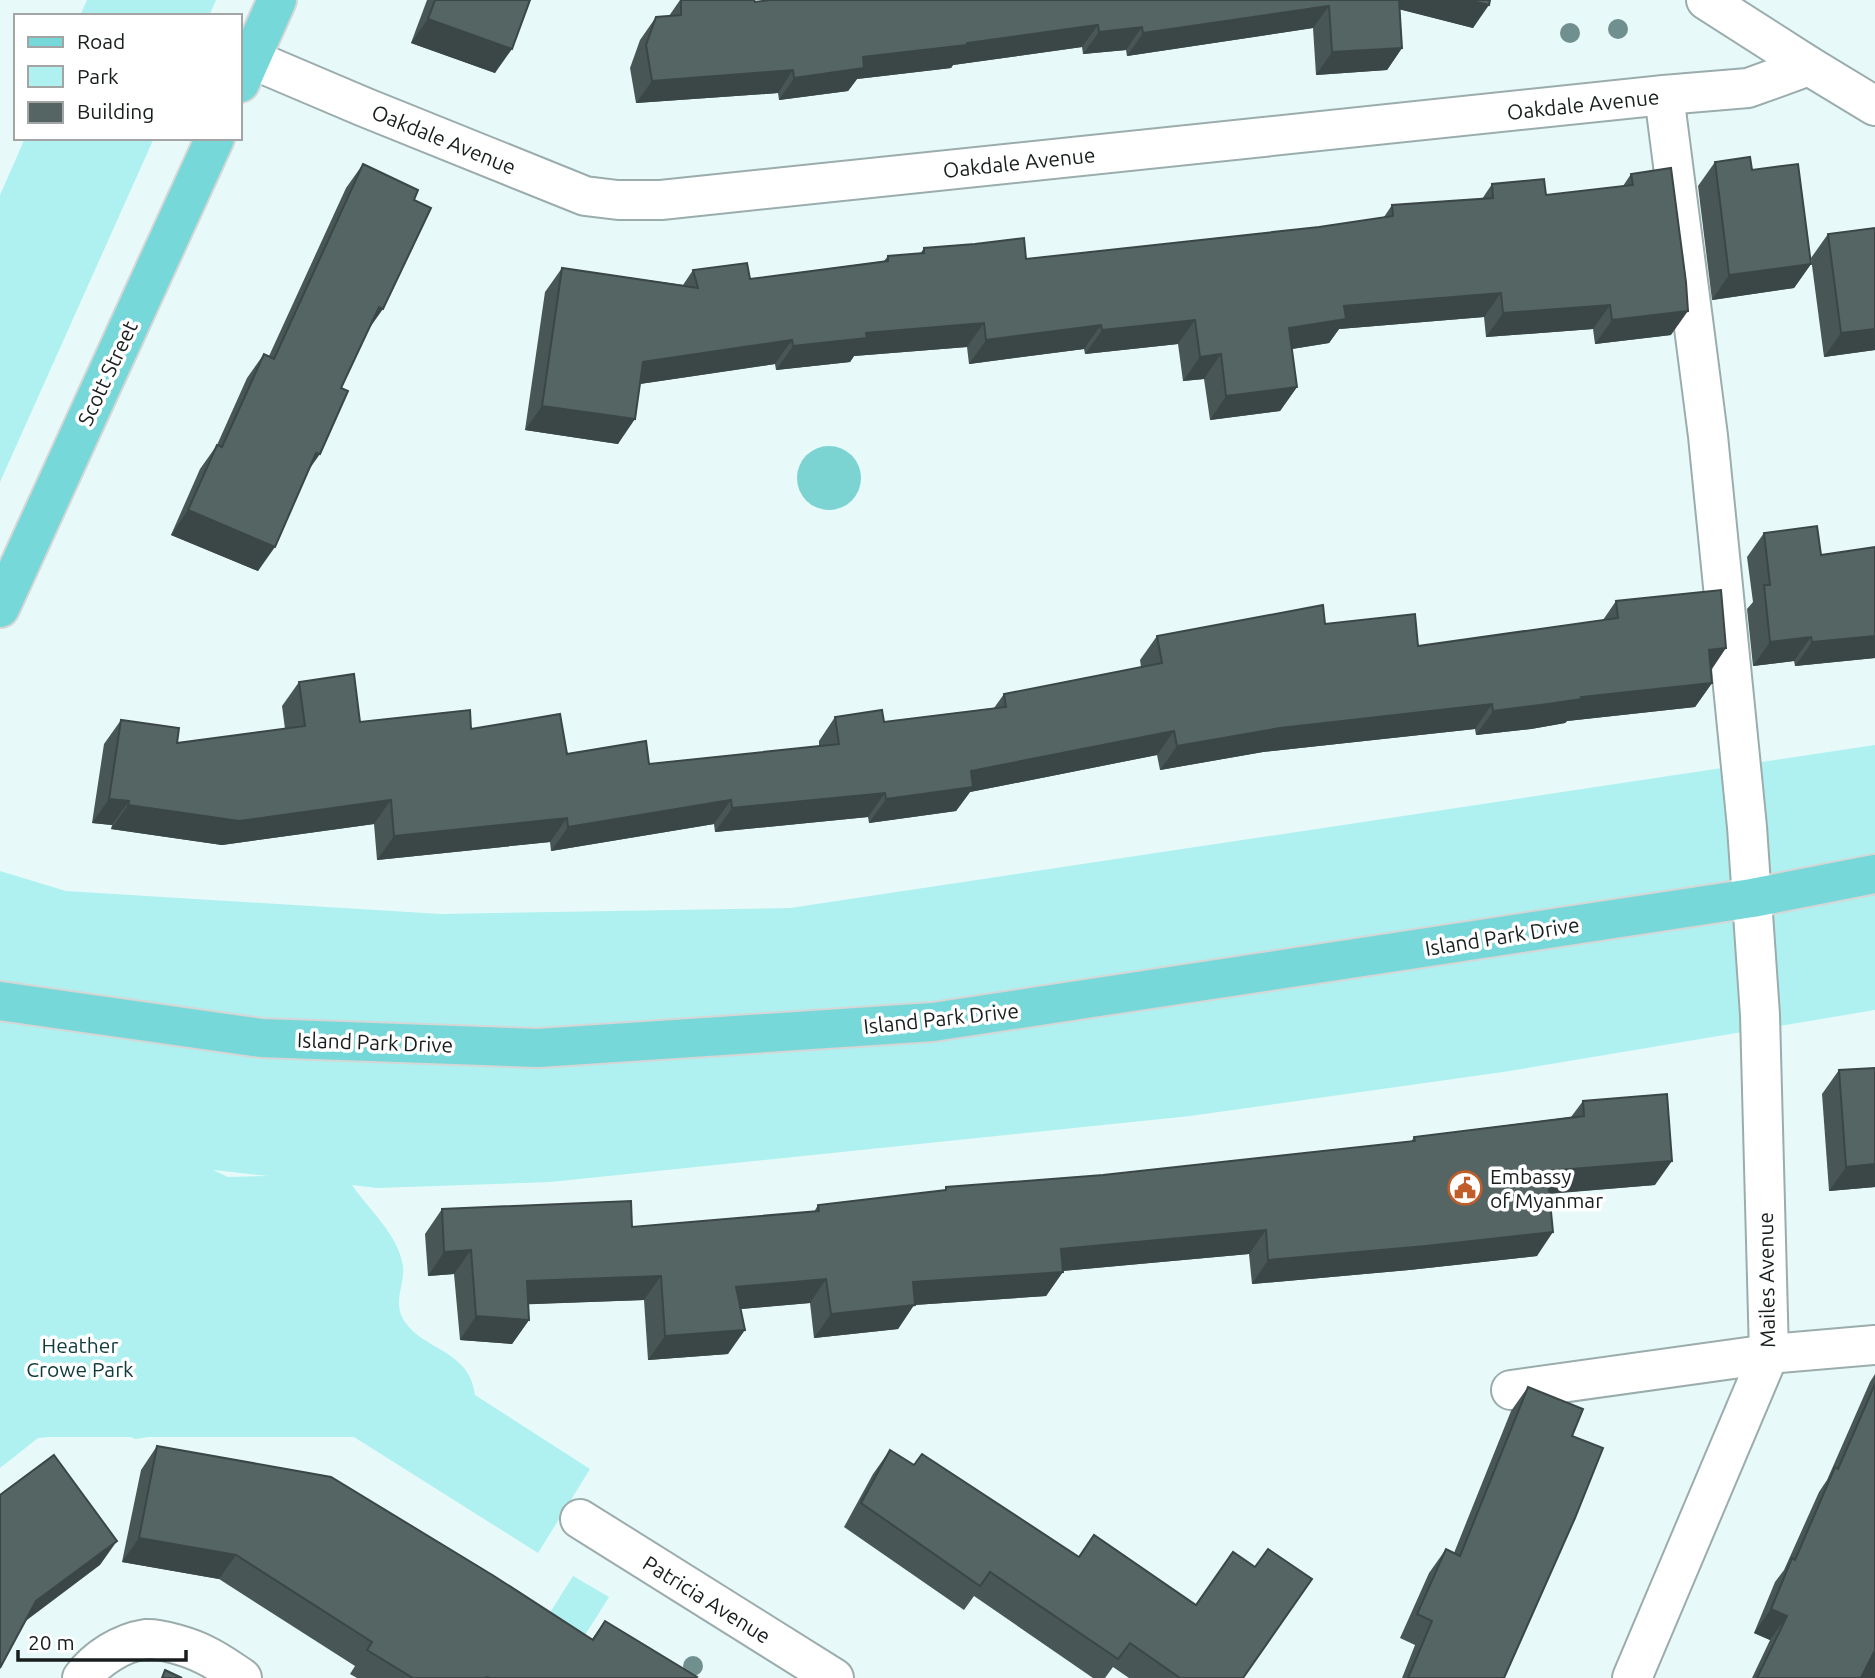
<svg xmlns="http://www.w3.org/2000/svg" width="1875" height="1678" font-family="Ubuntu,sans-serif">
<style>
.green{fill:#aff1f0;fill-rule:evenodd}
.water{fill:#7bd3d2}
.lines{fill:none;stroke-linecap:round;stroke-linejoin:round}
.minor-casing{stroke:#9bacac;stroke-width:42}
.major-casing{stroke:#d5d6d6;stroke-width:42}
.minor{stroke:#fff;stroke-width:38}
.major{stroke:#76d8d9;stroke-width:38}
.tree{fill:#709090}
.wall{fill:#485756}
.shaded-wall{fill:#3b4746}
.building{fill:#546564;stroke:#3b4746;stroke-width:2}
.labels{text-anchor:middle;dominant-baseline:central;stroke-width:7;stroke-linejoin:round;paint-order:stroke}
.street-label{font-size:21px;fill:#181e1e;stroke:#fff}
.poi-label{font-size:21px;fill:#181e1e;stroke:#fff;text-anchor:start}
.park-label{font-size:21px;fill:#0f3a3a;stroke:#fff}
</style>
<rect width="100%" height="100%" fill="#e7faf9"/>
<g class="green">
<polygon points="87,0 216,0 209,16 80,16"/>
<polygon points="25,138 154,138 0,482 0,195"/>
<path d="M1875,745V1010L1503,1072L1190,1116L550,1182L377,1188L352,1185C369,1210 398,1234 403,1266C405,1284 393,1301 403,1319C422,1351 470,1349 475,1395L590,1469L538,1553L354,1437H149L135,1439L131,1437H49L38,1438L0,1468V871L66,891L441,914L790,908ZM213,1170H214L268,1176L228,1177Z"/>
<polygon points="573,1576 609,1597 558,1678 509,1678"/>
</g>
<circle class="water" cx="829" cy="478" r="32"/>
<g class="lines">
<defs>
<g id="minor">
<polyline points="1706,0 1809,66 1875,106"/>
<polyline points="251,59 364,107 585,196 618,200 661,200 1664,95 1748,88 1809,66"/>
<polyline points="1511,1390 1769,1354 1875,1345"/>
<polyline points="580,1519 834,1678"/>
<path d="M82,1678C97,1658 121,1643 146,1639C160,1638 192,1648 205,1655C218,1661 230,1670 242,1678"/>
<polyline points="1632,1678 1769,1354 1760,1015 1747,827 1708,436 1664,95"/>
</g>
<g id="major">
<polyline points="240,83 277,0"/>
<polyline points="0,608 215,138"/>
<polyline points="0,1001 261,1038 538,1048 933,1022 1752,898 1875,874"/>
</g>
</defs>
<use href="#minor" class="minor-casing"/>
<use href="#major" class="major-casing"/>
<use href="#minor" class="minor"/>
<use href="#major" class="major"/>
</g>
<g class="tree">
<circle cx="1618" cy="29" r="10"/>
<circle cx="1570" cy="33" r="10"/>
<circle cx="693" cy="1666" r="10"/>
</g>
<g class="wall">
<polygon points="427,0 530,0 495,73 411,43"/>
<polygon points="680,0 754,0 755,2 1490,0 1473,28 1400,9 1402,48 1387,70 1316,75 1313,28 1127,56 1126,50 1083,54 1082,47 953,65 951,68 857,79 848,91 779,100 778,93 636,103 630,68 640,40 656,17 669,16"/>
<polygon points="1715,162 1752,170 1811,264 1794,288 1712,300 1698,186"/>
<polygon points="363,164 367,331 341,388 308,472 258,571 171,535 200,469 217,445 247,378 264,354 269,356 346,188"/>
<polygon points="1631,174 1671,335 1595,344 1593,329 1486,337 1484,317 1339,329 1329,343 1292,349 1297,387 1280,411 1210,420 1204,379 1183,381 1178,344 1085,354 1084,349 969,364 967,347 854,356 850,362 776,370 775,364 640,384 618,444 525,430 545,292 562,268 683,285 693,270 750,279 884,261 888,256 920,254 924,248 1026,259 1319,227 1384,217 1392,205 1482,199 1492,184 1546,195 1623,186"/>
<polygon points="1828,234 1875,350 1824,357 1811,258"/>
<polygon points="1764,533 1821,555 1875,547 1875,658 1795,666 1794,661 1753,666 1747,609 1753,602 1747,557"/>
<polygon points="1616,601 1711,670 1712,683 1695,707 1567,721 1565,723 1531,729 1476,735 1475,729 1263,752 1160,770 1157,755 970,792 956,811 869,823 868,817 715,832 714,824 551,851 550,842 377,860 374,824 222,845 111,829 112,825 92,823 104,744 121,720 177,743 285,729 282,706 299,682 360,722 471,729 567,754 649,764 819,746 819,741 835,717 884,722 994,708 1004,694 1141,667 1140,660 1157,636 1325,624 1418,646 1603,620"/>
<polygon points="1839,1070 1875,1187 1829,1191 1822,1094"/>
<polygon points="1583,1101 1655,1185 1549,1194 1537,1256 1409,1270 1252,1284 1249,1254 1063,1271 1046,1296 914,1305 898,1329 814,1338 810,1303 740,1309 728,1354 648,1360 644,1300 528,1304 529,1320 512,1344 460,1340 454,1274 428,1276 425,1234 442,1209 632,1227 814,1212 818,1205 944,1191 946,1187 1103,1175 1411,1142 1414,1137 1571,1117"/>
<polygon points="1875,1374 1875,1678 1752,1678 1770,1640 1754,1633 1775,1582 1784,1570 1819,1492 1827,1480 1870,1382"/>
<polygon points="1528,1387 1572,1436 1504,1678 1402,1678 1415,1645 1400,1638 1429,1573 1446,1549 1454,1553 1511,1411"/>
<polygon points="157,1446 592,1639 605,1621 696,1678 357,1678 350,1674 355,1666 219,1579 122,1562 141,1470"/>
<polygon points="890,1450 1243,1678 1129,1678 1113,1667 1105,1678 1093,1678 974,1596 964,1610 844,1527 873,1474"/>
</g>
<g class="shaded-wall">
<polygon points="1386,0 1468,0 1489,5 1473,28 1382,5"/>
<polygon points="1329,6 1313,28 1127,56 1143,33"/>
<polygon points="428,19 512,49 495,73 411,43"/>
<polygon points="1098,25 1082,47 953,65 951,68 857,79 848,91 779,100 794,78 863,57"/>
<polygon points="1142,27 1126,50 1083,54 1099,32"/>
<polygon points="1402,48 1387,70 1316,75 1332,52"/>
<polygon points="793,70 778,93 636,103 652,81"/>
<polygon points="1811,264 1794,288 1712,300 1729,275"/>
<polygon points="1501,293 1484,317 1339,329 1329,343 1273,352 1289,328 1344,306"/>
<polygon points="1610,305 1593,329 1486,337 1503,313"/>
<polygon points="379,307 383,309 366,333"/>
<polygon points="1688,311 1671,335 1595,344 1612,320"/>
<polygon points="1195,320 1178,344 1085,354 1102,330"/>
<polygon points="984,323 967,347 854,356 850,362 776,370 793,346 866,333"/>
<polygon points="1101,325 1084,349 969,364 986,340"/>
<polygon points="1875,329 1875,350 1824,357 1841,333"/>
<polygon points="792,340 775,364 626,386 643,362"/>
<polygon points="1221,354 1204,379 1183,381 1200,357"/>
<polygon points="1297,387 1280,411 1210,420 1226,396"/>
<polygon points="542,406 635,419 618,444 525,430"/>
<polygon points="316,453 320,454 303,478"/>
<polygon points="188,510 275,547 258,571 171,535"/>
<polygon points="1875,636 1875,658 1795,666 1812,642"/>
<polygon points="1811,637 1794,661 1753,666 1770,642"/>
<polygon points="1726,648 1710,672 1709,650"/>
<polygon points="1712,683 1695,707 1567,721 1565,723 1531,729 1476,735 1493,711 1581,697"/>
<polygon points="1492,704 1475,729 1263,752 1160,770 1177,746 1280,728"/>
<polygon points="1174,731 1157,755 970,792 956,811 869,823 886,799 971,771"/>
<polygon points="885,793 868,817 715,832 732,808"/>
<polygon points="109,799 129,801 112,825 92,823"/>
<polygon points="391,800 374,824 222,845 111,829 128,805"/>
<polygon points="731,800 714,824 551,851 568,827"/>
<polygon points="567,818 550,842 377,860 394,836"/>
<polygon points="1672,1161 1655,1185 1530,1195 1547,1171"/>
<polygon points="1875,1164 1875,1187 1829,1191 1846,1167"/>
<polygon points="1266,1230 1249,1254 1050,1272 1063,1272 1046,1296 914,1305 898,1329 814,1338 831,1314 913,1282 1061,1249"/>
<polygon points="1553,1232 1537,1256 1409,1270 1252,1284 1268,1260"/>
<polygon points="471,1250 454,1274 428,1276 444,1252"/>
<polygon points="661,1276 644,1300 510,1305 527,1281"/>
<polygon points="826,1279 810,1303 719,1311 736,1287"/>
<polygon points="476,1316 529,1320 512,1344 460,1340"/>
<polygon points="745,1330 728,1354 648,1360 665,1336"/>
<polygon points="139,1538 236,1555 219,1579 122,1562"/>
<polygon points="117,1541 100,1565 19,1626 36,1601"/>
<polygon points="1771,1609 1787,1616 1770,1640 1754,1633"/>
<polygon points="1874,1652 1875,1652 1875,1678 1863,1678 1857,1676"/>
</g>
<g class="building">
<polygon points="435,0 530,0 512,49 428,19"/>
<polygon points="681,0 754,0 755,2 770,0 1399,0 1402,48 1332,52 1329,6 1143,33 1142,27 1099,32 1098,25 967,43 967,45 863,57 864,68 794,78 793,70 652,81 646,45 656,17 681,15"/>
<polygon points="1468,0 1490,0 1489,5"/>
<polygon points="1750,157 1752,170 1798,164 1811,264 1729,275 1715,162"/>
<polygon points="363,164 418,190 414,200 431,208 383,309 379,307 341,388 348,391 320,454 316,453 275,547 188,510 217,445 222,447 264,354 274,359"/>
<polygon points="1671,168 1686,282 1688,311 1612,320 1610,305 1503,313 1501,293 1344,306 1346,319 1289,328 1297,387 1226,396 1221,354 1200,357 1195,320 1102,330 1101,325 986,340 984,323 866,333 867,338 793,346 792,340 643,362 635,419 542,406 562,268 698,288 693,270 747,263 750,279 888,261 888,256 924,253 924,248 975,244 1024,238 1026,259 1319,227 1393,216 1392,205 1493,198 1492,184 1544,179 1546,195 1633,185 1631,174"/>
<polygon points="1875,228 1875,329 1841,333 1828,234"/>
<polygon points="1817,526 1821,555 1875,547 1875,636 1812,642 1811,637 1770,642 1764,585 1770,585 1764,533"/>
<polygon points="1721,590 1726,648 1709,650 1712,683 1581,697 1582,699 1548,704 1493,711 1492,704 1280,728 1177,746 1174,731 971,771 973,787 886,799 885,793 732,808 731,800 568,827 567,818 394,836 391,800 239,821 128,805 129,801 109,799 121,720 179,728 177,743 305,726 299,682 354,674 360,722 470,710 471,729 560,714 567,754 646,741 649,764 839,744 835,717 882,710 884,722 1006,707 1004,694 1162,663 1157,636 1323,605 1325,624 1415,614 1418,646 1618,618 1616,601"/>
<polygon points="1875,1068 1875,1164 1846,1167 1839,1070"/>
<polygon points="1667,1094 1672,1161 1547,1171 1553,1232 1426,1246 1268,1260 1266,1230 1061,1249 1063,1272 913,1282 915,1305 831,1314 826,1279 736,1287 745,1330 665,1336 661,1276 527,1281 529,1320 476,1316 471,1250 444,1252 442,1209 631,1201 632,1227 819,1211 818,1205 946,1190 946,1187 1103,1175 1415,1141 1414,1137 1584,1116 1583,1101"/>
<polygon points="1875,1384 1875,1652 1874,1652 1861,1678 1757,1678 1787,1616 1771,1609 1792,1558 1795,1560 1835,1467 1838,1469"/>
<polygon points="1528,1387 1583,1409 1572,1436 1603,1448 1575,1518 1504,1678 1408,1678 1432,1621 1417,1614 1446,1549 1460,1556"/>
<polygon points="157,1446 331,1477 494,1576 593,1640 605,1621 697,1677 696,1678 489,1678 487,1677 486,1678 413,1678 367,1650 372,1642 236,1555 139,1538"/>
<polygon points="890,1450 914,1465 922,1454 1079,1557 1094,1535 1196,1605 1233,1552 1255,1567 1268,1549 1312,1579 1243,1678 1180,1678 1130,1643 1118,1659 990,1572 980,1586 861,1503"/>
<polygon points="54,1455 117,1541 36,1601 0,1668 0,1495"/>
<polygon points="165,1670 182,1678 162,1678"/>
</g>
<defs>
<symbol id="civic-ring" viewBox="-11 -11 22 22"><circle r="9.5" fill="#fff" stroke="#c15d29" stroke-width="1.5"/><path d="M-.6-6.5H3V-4.5H.6V-3L4-1V1h2V6H-6V1h2V-1L-.6-3ZM-1.2 2.5V6h2.4V2.5Z" fill="#c15d29"/></symbol>
</defs>
<g fill-rule="evenodd">
<use href="#civic-ring" x="1446" y="1169" width="38" height="38"/>
</g>
<g class="labels">
<g class="street-label">
<text transform="translate(1583 104) rotate(-6)">Oakdale Avenue</text>
<text transform="translate(444 139) rotate(22)">Oakdale Avenue</text>
<text transform="translate(1019 162) rotate(-6)">Oakdale Avenue</text>
<text transform="translate(107 373) rotate(-65)">Scott Street</text>
<text transform="translate(1502 936) rotate(-9)">Island Park Drive</text>
<text transform="translate(941 1018) rotate(-6)">Island Park Drive</text>
<text transform="translate(375 1042) rotate(2)">Island Park Drive</text>
<text transform="translate(1766 1280) rotate(-91)">Mailes Avenue</text>
<text transform="translate(707 1599) rotate(32)">Patricia Avenue</text>
</g>
<g class="poi-label">
<text x="1490" y="1176">Embassy<tspan x="1490" dy="24">of Myanmar</tspan></text>
</g>
<g class="park-label">
<text x="80" y="1345">Heather<tspan x="80" dy="24">Crowe Park</tspan></text>
</g>
</g>
<rect x="14" y="14" width="228" height="126" fill="#ffffff" stroke="#a3a5a5" stroke-width="2"/>
<rect x="28" y="37" width="35" height="10" fill="#76d8d9" stroke="#a3a5a5" stroke-width="2"/>
<text x="77" y="49" font-size="21" fill="#181e1e">Road</text>
<rect x="28" y="66" width="35" height="21" fill="#aff1f0" stroke="#a3a5a5" stroke-width="2"/>
<text x="77" y="84" font-size="21" fill="#181e1e">Park</text>
<rect x="28" y="102" width="35" height="21" fill="#546564" stroke="#a3a5a5" stroke-width="2"/>
<text x="77" y="119" font-size="21" fill="#181e1e">Building</text>
<path d="M18 1650v10h168v-10" fill="none" stroke="#181e1e" stroke-width="3.5"/>
<text x="28" y="1650" font-size="21" fill="#181e1e" stroke="#ffffff" stroke-width="5" paint-order="stroke">20 m</text>
</svg>
